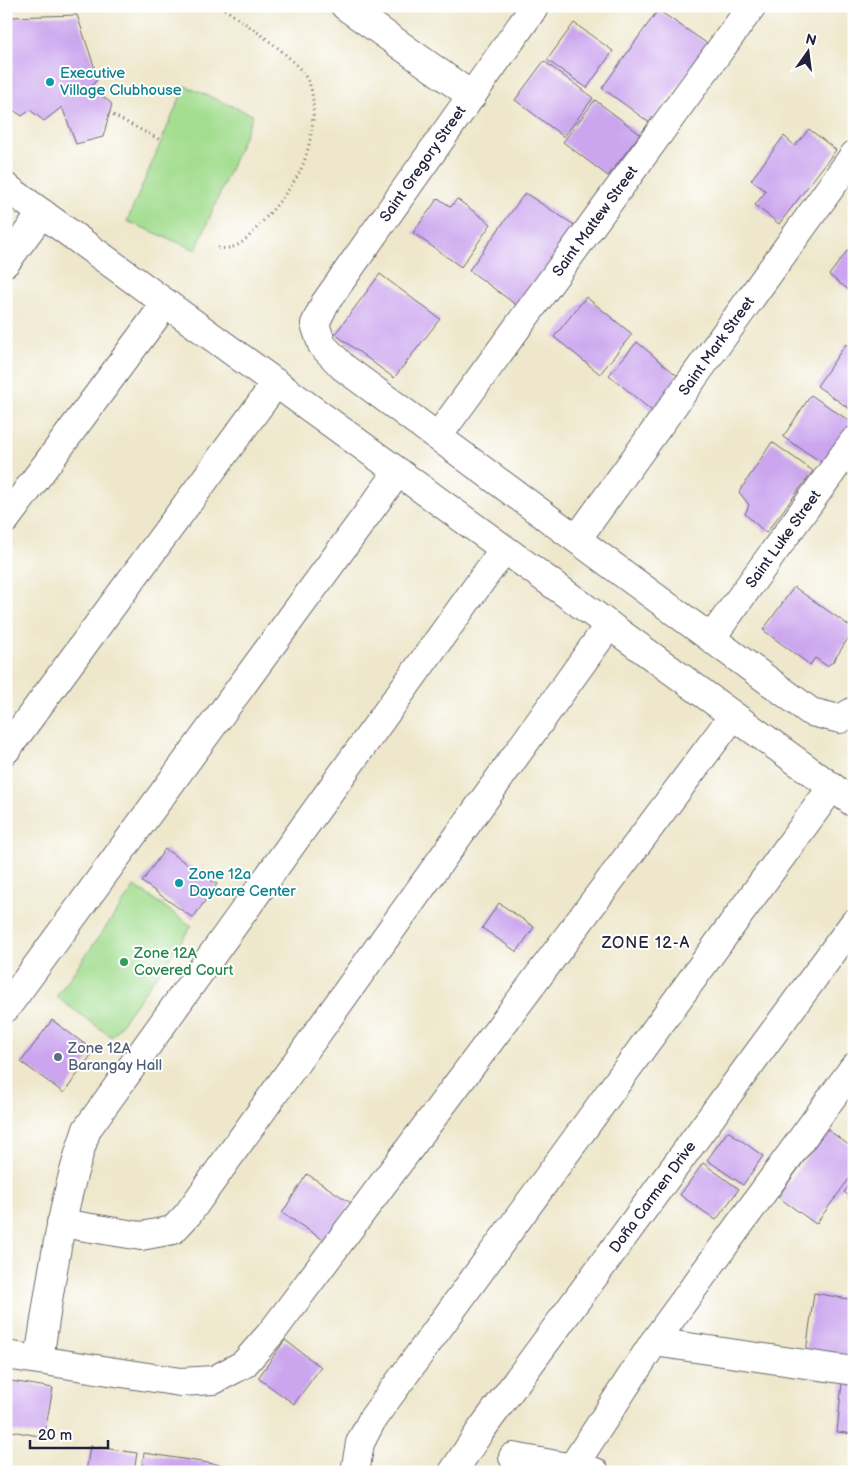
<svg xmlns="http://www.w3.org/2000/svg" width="860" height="1478" font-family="'Balsamiq Sans',sans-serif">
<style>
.green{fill:#a3dd90;stroke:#628066}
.building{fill:#cba5ee}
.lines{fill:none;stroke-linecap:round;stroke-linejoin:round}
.minor-casing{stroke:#69676d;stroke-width:30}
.path{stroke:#69676d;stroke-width:3;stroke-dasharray:1 4;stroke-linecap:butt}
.minor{stroke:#fff;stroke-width:28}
.culture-dot{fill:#0f9aa8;stroke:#fff;stroke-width:2}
.leisure-dot{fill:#2e9e5b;stroke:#fff;stroke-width:2}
.service-dot{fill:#5c6f8a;stroke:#fff;stroke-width:2}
.labels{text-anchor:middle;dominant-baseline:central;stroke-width:4;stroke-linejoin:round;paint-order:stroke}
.culture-label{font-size:15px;fill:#0d838f;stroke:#fff;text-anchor:start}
.street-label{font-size:15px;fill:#22223b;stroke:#fff}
.leisure-label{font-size:15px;fill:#27864d;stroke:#fff;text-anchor:start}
.service-label{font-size:15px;fill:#4e5e75;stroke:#fff;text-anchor:start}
.neighbourhood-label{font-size:16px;letter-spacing:1px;fill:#22223b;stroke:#fff}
</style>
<rect width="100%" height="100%" fill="#fff"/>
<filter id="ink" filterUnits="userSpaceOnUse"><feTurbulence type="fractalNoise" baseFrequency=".02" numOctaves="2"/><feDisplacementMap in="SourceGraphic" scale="10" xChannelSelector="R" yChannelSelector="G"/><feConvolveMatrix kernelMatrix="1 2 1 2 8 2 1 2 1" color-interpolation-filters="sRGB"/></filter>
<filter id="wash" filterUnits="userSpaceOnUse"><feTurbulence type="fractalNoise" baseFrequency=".0096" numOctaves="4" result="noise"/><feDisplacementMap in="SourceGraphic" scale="20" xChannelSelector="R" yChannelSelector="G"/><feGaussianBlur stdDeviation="1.12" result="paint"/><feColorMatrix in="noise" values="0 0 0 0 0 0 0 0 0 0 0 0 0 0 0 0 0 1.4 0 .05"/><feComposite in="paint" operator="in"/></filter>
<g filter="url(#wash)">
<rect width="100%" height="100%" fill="#eee7cb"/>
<g class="green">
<polygon points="185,86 253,115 196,250 127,221"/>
<polygon points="135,886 192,926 112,1037 56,997"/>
</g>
<g id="blocks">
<g class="building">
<polygon points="658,10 708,44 650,123 602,88"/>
<polygon points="77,15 98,78 91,87 112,104 103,137 76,144 62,107 44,121 30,110 22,116 6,105 6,33 11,17"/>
<polygon points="574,23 613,51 587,88 547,60"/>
<polygon points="544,61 593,98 564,137 515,100"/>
<polygon points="595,100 640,134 608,176 563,142"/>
<polygon points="809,129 836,150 779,224 755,205 766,191 751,180 784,136 795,146"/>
<polygon points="525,193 579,228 519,307 469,270"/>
<polygon points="438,198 451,207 457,199 491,224 461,267 413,233"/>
<polygon points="854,242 854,294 829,275"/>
<polygon points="380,274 440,319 394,378 335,334"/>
<polygon points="586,297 632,334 600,374 554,337"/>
<polygon points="637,342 680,378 652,411 609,375"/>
<polygon points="846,344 854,350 854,412 817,386"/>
<polygon points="811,395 854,424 854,431 829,467 783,437"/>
<polygon points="772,442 813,471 766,533 745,514 749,505 739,492"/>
<polygon points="794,587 854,629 833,662 827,666 815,658 810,665 763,630"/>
<polygon points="165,849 217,884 193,918 142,882"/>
<polygon points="499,903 534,927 517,952 482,928"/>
<polygon points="52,1020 94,1051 64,1093 21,1062"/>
<polygon points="827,1129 854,1149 854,1172 816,1224 778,1197"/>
<polygon points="728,1131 763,1156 743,1185 707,1160"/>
<polygon points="703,1163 739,1189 716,1220 680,1195"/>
<polygon points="307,1174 351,1203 325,1241 282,1213"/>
<polygon points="854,1180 854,1199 844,1192"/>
<polygon points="814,1293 854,1300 854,1351 845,1360 806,1352"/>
<polygon points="285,1340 321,1367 294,1404 258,1378"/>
<polygon points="11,1381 53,1388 44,1437 6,1430 6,1409"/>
<polygon points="842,1383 854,1384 854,1434 837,1432"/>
<polygon points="90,1446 137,1453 134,1472 86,1472"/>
<polygon points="144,1453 241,1468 241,1472 141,1472"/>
</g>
</g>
</g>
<g filter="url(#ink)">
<use href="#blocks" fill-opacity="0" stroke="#69676d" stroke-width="1"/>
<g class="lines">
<defs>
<g id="minor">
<polyline points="345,6 472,96"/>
<polyline points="535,6 325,303 315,324 322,345 343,367 811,712 840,719 854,711"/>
<polyline points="6,187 854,803"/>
<polyline points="6,262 42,213"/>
<path id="s1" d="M438,436L752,6"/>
<polyline points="6,519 166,303"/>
<path id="s2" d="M577,539L854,155"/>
<path id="s3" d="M712,637L854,441"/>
<polyline points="6,750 276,383"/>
<polyline points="6,1008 398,472"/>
<polyline points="61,1223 141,1236 173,1230 188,1214 609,625"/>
<polyline points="654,1342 854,1371"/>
<polyline points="6,1355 180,1382 214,1380 244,1364 272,1332 733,716"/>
<path d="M39,1359C51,1282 61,1203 87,1129L504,549"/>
<polyline points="513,1457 595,1472"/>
<polyline points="572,1468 654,1342 854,1067"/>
<polyline points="355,1472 360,1443 373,1418 832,787"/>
<path id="s4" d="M453,1472L481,1430L854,923"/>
</g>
</defs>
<use href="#minor" class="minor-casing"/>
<g class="path">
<polyline points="43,6 48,10 48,6"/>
<polyline points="109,113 162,141"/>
<path d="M218,248C240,251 249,236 263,221C276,206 288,192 298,175C310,154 319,106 309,83C298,57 244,23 220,6"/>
</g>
<use href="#minor" class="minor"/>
</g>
</g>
<g class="culture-dot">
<circle cx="50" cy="82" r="5"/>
<circle cx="179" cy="883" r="5"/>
</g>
<circle class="leisure-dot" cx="124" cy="962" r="5"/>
<circle class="service-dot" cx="58" cy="1057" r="5"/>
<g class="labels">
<g class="culture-label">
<text x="60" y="73">Executive<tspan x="60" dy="17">Village Clubhouse</tspan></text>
<text x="189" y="874">Zone 12a<tspan x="189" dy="17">Daycare Center</tspan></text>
</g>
<g class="street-label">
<text transform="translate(423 164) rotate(-55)">Saint Gregory Street</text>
<text stroke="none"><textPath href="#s1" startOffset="266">Saint Mattew Street</textPath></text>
<text stroke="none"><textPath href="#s2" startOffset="238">Saint Mark Street</textPath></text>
<text stroke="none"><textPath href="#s3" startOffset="121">Saint Luke Street</textPath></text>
<text stroke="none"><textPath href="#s4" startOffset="340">Doña Carmen Drive</textPath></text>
</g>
<g class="leisure-label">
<text x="134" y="953">Zone 12A<tspan x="134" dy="17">Covered Court</tspan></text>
</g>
<g class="service-label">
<text x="68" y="1048">Zone 12A<tspan x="68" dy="17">Barangay Hall</tspan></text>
</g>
<g class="neighbourhood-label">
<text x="646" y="943">ZONE 12-A</text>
</g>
</g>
<rect width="860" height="1478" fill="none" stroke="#fff" stroke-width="25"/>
<g transform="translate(808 52) rotate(14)" stroke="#ffffff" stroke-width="4" paint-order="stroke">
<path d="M0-4L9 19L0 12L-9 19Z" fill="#22223b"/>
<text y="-8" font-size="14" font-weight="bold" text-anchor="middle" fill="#22223b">N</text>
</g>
<path d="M30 1440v8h78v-8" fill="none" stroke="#22223b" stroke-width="2.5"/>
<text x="38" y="1440" font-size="15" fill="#22223b" stroke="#ffffff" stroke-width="4" paint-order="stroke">20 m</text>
</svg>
